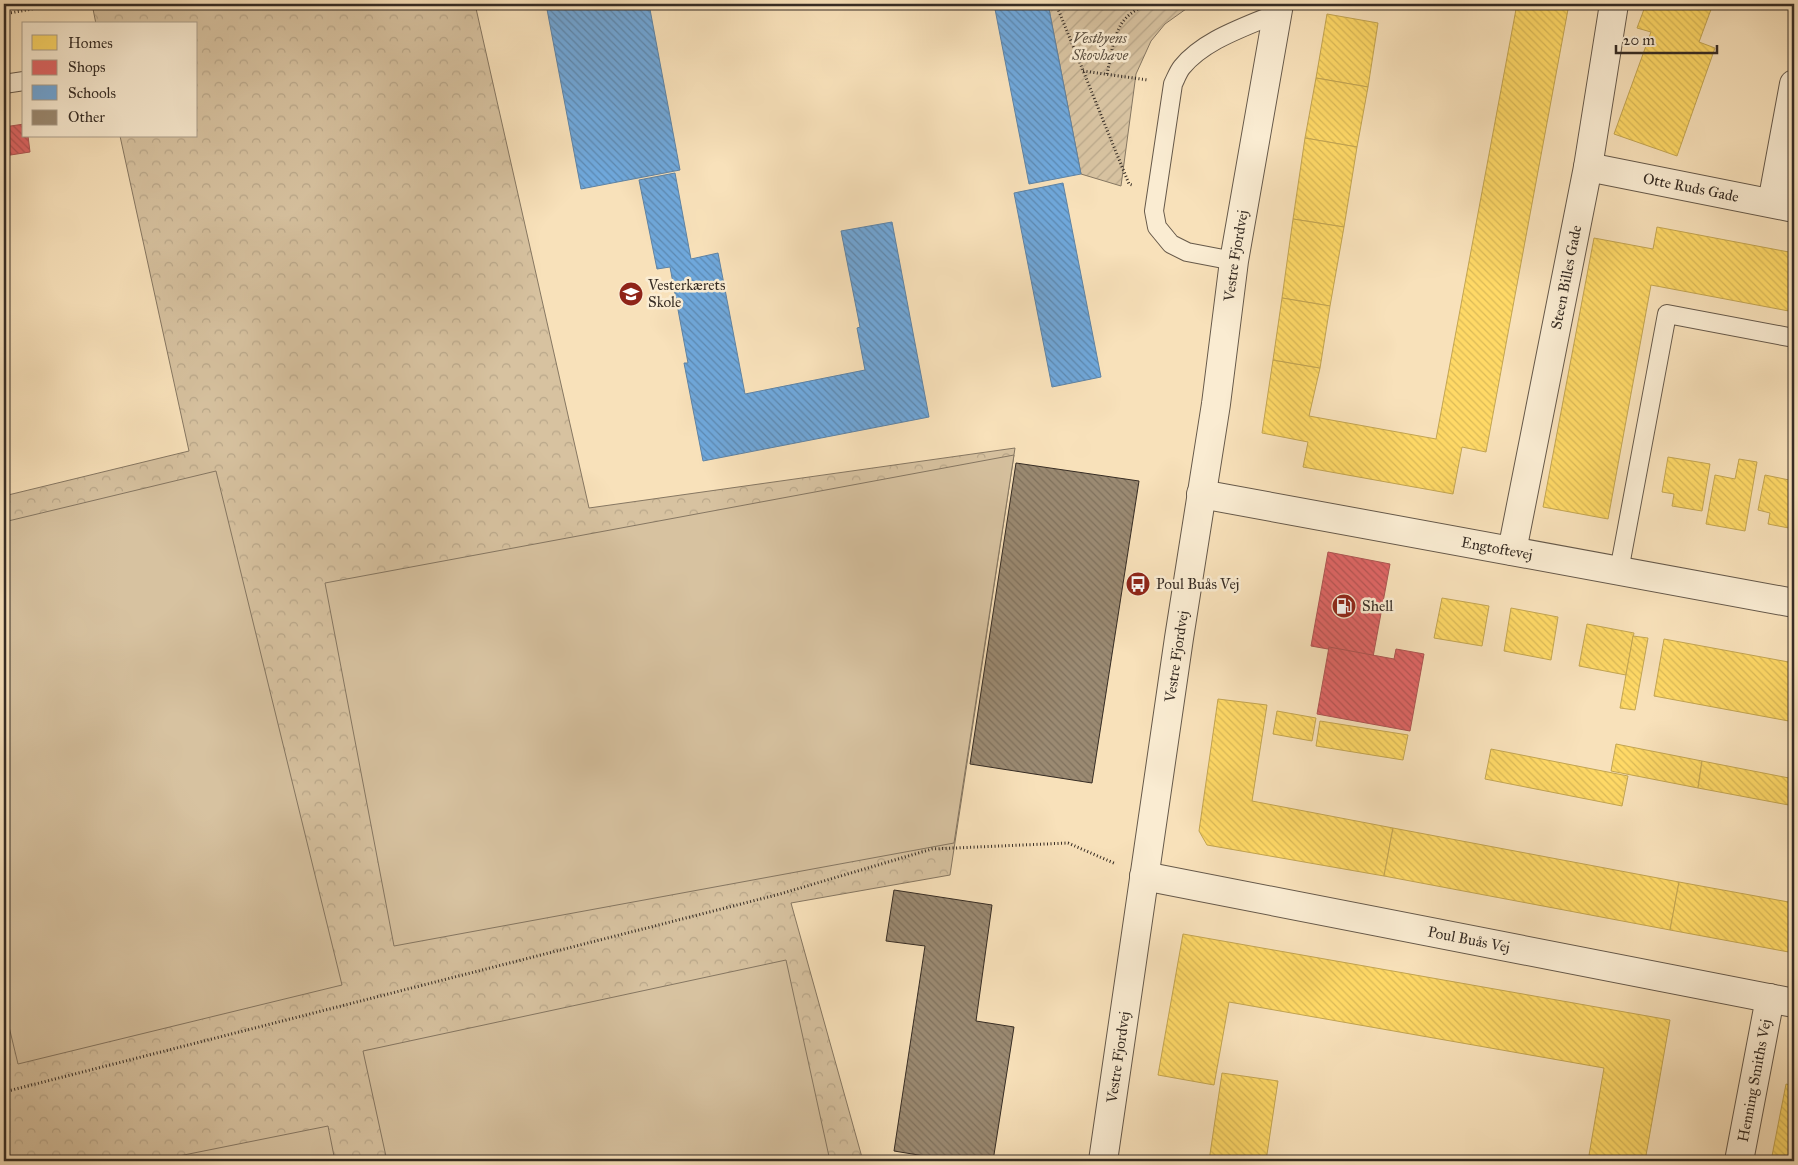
<svg xmlns="http://www.w3.org/2000/svg" width="1798" height="1165" font-family="'IM FELL Great Primer',serif">
<style>
.forest{fill:url(#forest-crowns);stroke:#867762}
.garden{fill:url(#garden-furrows);stroke:#867762}
.pitch{fill:#d7c2a0;stroke:#867762}
.homes{fill:url(#homes-back-hatch);stroke:#c3a552}
.shops{fill:url(#shops-back-hatch);stroke:#ad5552}
.schools{fill:url(#schools-back-hatch);stroke:#5e83a5}
.building{fill:url(#building-back-hatch);stroke:#362c24}
.lines{fill:none;stroke-linecap:round;stroke-linejoin:round}
.service-casing{stroke:#66594a;stroke-width:20}
.minor-casing{stroke:#66594a;stroke-width:30}
.tertiary-casing{stroke:#66594a;stroke-width:30}
.path{stroke:#362c24;stroke-width:3;stroke-dasharray:1 2.5;stroke-linecap:butt}
.service{stroke:#faecd2;stroke-width:18}
.minor{stroke:#faecd2;stroke-width:28}
.tertiary{stroke:#faecd2;stroke-width:28}
.labels{text-anchor:middle;dominant-baseline:central;stroke-width:5;stroke-linejoin:round;paint-order:stroke}
.park-label{font-size:15px;font-style:italic;fill:#5e5243;stroke:#faecd2}
.street-label{font-size:15px;fill:#362c24;stroke:#faecd2}
.poi-label{font-size:15px;fill:#362c24;stroke:#faecd2;text-anchor:start}
</style>
<defs>
<pattern id="forest-crowns" width="20" height="18" patternUnits="userSpaceOnUse" patternTransform="scale(1.25)"><rect width="20" height="18" fill="#d7c2a0"/><path d="M2 6a3 3 0 1 1 6 0M12 15a3 3 0 1 1 6 0" fill="none" stroke="#b9a78a"/></pattern>
<pattern id="garden-furrows" width="10" height="10" patternUnits="userSpaceOnUse" patternTransform="scale(1.25)"><rect width="10" height="10" fill="#d7c2a0"/><path d="M-1 1l2-2M0 10L10 0M9 11l2-2" fill="none" stroke="#b9a78a"/></pattern>
<pattern id="homes-back-hatch" width="6" height="6" patternUnits="userSpaceOnUse" patternTransform="scale(1.25)"><rect width="6" height="6" fill="#ffd966"/><path d="M-1 5l2 2M0 0l6 6M5-1l2 2" fill="none" stroke="#dbba58"/></pattern>
<pattern id="shops-back-hatch" width="6" height="6" patternUnits="userSpaceOnUse" patternTransform="scale(1.25)"><rect width="6" height="6" fill="#e06666"/><path d="M-1 5l2 2M0 0l6 6M5-1l2 2" fill="none" stroke="#b65454"/></pattern>
<pattern id="schools-back-hatch" width="6" height="6" patternUnits="userSpaceOnUse" patternTransform="scale(1.25)"><rect width="6" height="6" fill="#6fa8dc"/><path d="M-1 5l2 2M0 0l6 6M5-1l2 2" fill="none" stroke="#5c89b2"/></pattern>
<pattern id="building-back-hatch" width="6" height="6" patternUnits="userSpaceOnUse" patternTransform="scale(1.25)"><rect width="6" height="6" fill="#9b8a72"/><path d="M-1 5l2 2M0 0l6 6M5-1l2 2" fill="none" stroke="#7f715d"/></pattern>
</defs>
<rect width="100%" height="100%" fill="#f8e1ba"/>
<filter id="stains"><feTurbulence type="fractalNoise" baseFrequency=".004" numOctaves="4"/><feColorMatrix values="0 0 0 0 .2 0 0 0 0 .09 0 0 0 0 .02 0 0 0 .5 -.17"/></filter>
<radialGradient id="worn" r=".72"><stop offset=".6" stop-color="#630" stop-opacity="0"/><stop offset="1" stop-color="#630" stop-opacity=".3"/></radialGradient>
<polygon class="forest" points="92,4 475,4 589,508 1015,448 950,875 791,903 863,1161 4,1161 4,496 189,451 120,136 196,136 196,24 96,24"/>
<polygon class="garden" points="1048,4 1193,4 1165,24 1151,41 1136,74 1121,186 1081,174"/>
<g class="pitch">
<polygon points="1014,455 954,843 394,946 325,583"/>
<polygon points="216,471 342,985 18,1064 4,1006 4,522"/>
<polygon points="786,960 830,1161 387,1161 363,1051"/>
<polygon points="328,1126 335,1161 154,1161"/>
</g>
<g class="homes">
<polygon points="1517,4 1569,4 1486,452 1462,447 1453,494 1303,467 1308,442 1262,433 1273,360 1320,368 1309,416 1436,439"/>
<polygon points="1646,4 1713,4 1699,42 1715,48 1677,156 1614,134 1651,32 1637,28"/>
<polygon points="1327,14 1378,23 1368,87 1316,78"/>
<polygon points="1316,78 1368,87 1357,147 1305,138"/>
<polygon points="1305,138 1357,147 1344,227 1293,219"/>
<polygon points="1293,219 1344,227 1330,306 1282,298"/>
<polygon points="1657,227 1794,253 1794,312 1651,285 1608,519 1543,507 1594,238 1653,249"/>
<polygon points="1282,298 1330,306 1320,368 1273,360"/>
<polygon points="1668,457 1710,464 1702,511 1672,506 1674,494 1662,492"/>
<polygon points="1739,459 1757,462 1745,531 1706,524 1715,475 1735,479"/>
<polygon points="1765,475 1794,481 1794,529 1768,524 1770,513 1758,510"/>
<polygon points="1442,598 1489,606 1482,646 1434,638"/>
<polygon points="1511,608 1558,617 1551,660 1504,651"/>
<polygon points="1587,624 1634,633 1626,675 1579,666"/>
<polygon points="1633,636 1648,638 1635,710 1620,708"/>
<polygon points="1664,639 1794,663 1794,722 1654,696"/>
<polygon points="1218,699 1267,705 1252,801 1393,828 1384,876 1207,845 1199,831"/>
<polygon points="1277,711 1316,718 1312,741 1273,734"/>
<polygon points="1320,721 1408,735 1403,760 1316,746"/>
<polygon points="1616,744 1702,761 1698,788 1611,771"/>
<polygon points="1491,749 1628,776 1622,806 1485,779"/>
<polygon points="1702,761 1794,779 1794,806 1698,788"/>
<polygon points="1393,828 1679,882 1670,930 1384,876"/>
<polygon points="1679,882 1794,903 1794,953 1670,930"/>
<polygon points="1183,934 1670,1020 1645,1161 1588,1161 1604,1068 1229,1002 1214,1085 1158,1075"/>
<polygon points="1222,1073 1278,1081 1266,1161 1209,1161"/>
<polygon points="1786,1084 1794,1086 1794,1161 1771,1161"/>
</g>
<g class="shops">
<polygon points="24,124 24,136 28,136 30,152 4,156 4,127"/>
<polygon points="1328,552 1390,564 1373,657 1311,646"/>
<polygon points="1329,647 1394,659 1396,649 1424,654 1410,731 1317,714"/>
</g>
<g class="schools">
<polygon points="546,4 649,4 680,170 581,189"/>
<polygon points="994,4 1048,4 1081,174 1029,184"/>
<polygon points="675,173 691,259 718,253 745,394 865,370 857,328 860,327 841,231 892,222 929,417 703,461 684,363 688,363 670,267 657,269 639,180"/>
<polygon points="1063,183 1101,377 1052,387 1014,193"/>
</g>
<g class="building">
<polygon points="1016,463 1139,481 1092,783 970,764"/>
<polygon points="894,890 992,905 976,1021 1014,1027 993,1161 955,1161 894,1151 925,946 886,941"/>
</g>
<g class="lines">
<defs>
<g id="service">
<polyline points="4,84 24,81"/>
<path d="M1234,261L1187,252L1171,244L1157,227L1154,211L1173,84C1176,78 1178,72 1182,67C1205,39 1246,27 1277,13"/>
<polyline points="1619,571 1667,314 1794,338"/>
</g>
<g id="minor">
<path id="s1" d="M1588,167L1794,208"/>
<polyline points="1772,203 1794,84"/>
<path id="s2" d="M1201,494L1794,603"/>
<path id="s3" d="M1512,551L1588,167L1614,4"/>
<path id="s4" d="M1144,876L1794,1003"/>
<path id="s5" d="M1739,1161L1770,998"/>
</g>
<g id="tertiary">
<path id="s6" d="M1103,1161L1179,638L1216,404L1234,261L1279,4"/>
</g>
</defs>
<use href="#service" class="service-casing"/>
<use href="#minor" class="minor-casing"/>
<use href="#tertiary" class="tertiary-casing"/>
<g class="path">
<polyline points="1056,4 1129,184 1132,185"/>
<polyline points="4,14 43,7"/>
<polyline points="1083,71 1148,80"/>
<path d="M1107,74C1111,57 1113,33 1125,19C1131,12 1140,8 1148,4"/>
<polyline points="4,1092 780,894 932,849 1068,843 1116,864"/>
</g>
<use href="#service" class="service"/>
<use href="#minor" class="minor"/>
<use href="#tertiary" class="tertiary"/>
</g>
<defs>
<symbol id="school-disc" viewBox="-11 -11 22 22"><circle r="9.5" fill="#8f2418" stroke="#faecd2"/><path d="M0-5L7-2L0 1L-7-2ZM-4 1L0 2.5L4 1V4Q0 6-4 4Z" fill="#fff"/></symbol>
<symbol id="bus-disc" viewBox="-11 -11 22 22"><circle r="9.5" fill="#8f2418" stroke="#faecd2"/><path d="M-5-6H5V4H4V6H2V4H-2V6H-4V4H-5ZM-3.5-4V0h7V-4ZM-3.5 1.2v1.5H-2V1.2ZM2 1.2v1.5H3.5V1.2Z" fill="#fff"/></symbol>
<symbol id="fuel-disc" viewBox="-11 -11 22 22"><circle r="9.5" fill="#8f2418" stroke="#faecd2"/><path d="M-5.5-6h7V0h2V4h1.3V-2.5L3-4.5l.8-.8L6-3V5H2.5V1h-1V6h-7ZM-4.2-4.7v3.2H.2V-4.7Z" fill="#fff"/></symbol>
</defs>
<g fill-rule="evenodd">
<use href="#school-disc" x="617" y="280" width="28" height="28"/>
<use href="#bus-disc" x="1124" y="570" width="28" height="28"/>
<use href="#fuel-disc" x="1330" y="592" width="28" height="28"/>
</g>
<g class="labels">
<g class="park-label">
<text x="1100" y="38">Vestbyens<tspan x="1100" dy="17">Skovhave</tspan></text>
</g>
<g class="street-label">
<text stroke="none"><textPath href="#s1" startOffset="105">Otte Ruds Gade</textPath></text>
<text stroke="none"><textPath href="#s6" startOffset="915">Vestre Fjordvej</textPath></text>
<text stroke="none"><textPath href="#s3" startOffset="279">Steen Billes Gade</textPath></text>
<text stroke="none"><textPath href="#s2" startOffset="301">Engtoftevej</textPath></text>
<text stroke="none"><textPath href="#s6" startOffset="510">Vestre Fjordvej</textPath></text>
<text stroke="none"><textPath href="#s4" startOffset="331">Poul Buås Vej</textPath></text>
<text stroke="none"><textPath href="#s6" startOffset="105">Vestre Fjordvej</textPath></text>
<text stroke="none"><textPath href="#s5" startOffset="82">Henning Smiths Vej</textPath></text>
</g>
<g class="poi-label">
<text x="648" y="285">Vesterkærets<tspan x="648" dy="17">Skole</tspan></text>
<text x="1156" y="584">Poul Buås Vej</text>
<text x="1362" y="606">Shell</text>
</g>
</g>
<rect width="1798" height="1165" fill="none" stroke="#f8e1ba" stroke-width="20"/>
<rect x="5" y="5" width="1788" height="1155" fill="none" stroke="#362c24" stroke-width="2.5"/>
<rect x="10" y="10" width="1778" height="1145" fill="none" stroke="#362c24"/>
<rect x="22" y="22" width="175" height="115" fill="#faecd2" stroke="#ac9f8c"/>
<rect x="32" y="35" width="25" height="15" fill="#ffd966" stroke="#ac9f8c"/>
<text x="68" y="48" font-size="15" fill="#362c24">Homes</text>
<rect x="32" y="60" width="25" height="15" fill="#e06666" stroke="#ac9f8c"/>
<text x="68" y="72" font-size="15" fill="#362c24">Shops</text>
<rect x="32" y="85" width="25" height="15" fill="#6fa8dc" stroke="#ac9f8c"/>
<text x="68" y="98" font-size="15" fill="#362c24">Schools</text>
<rect x="32" y="110" width="25" height="15" fill="#9b8a72" stroke="#ac9f8c"/>
<text x="68" y="122" font-size="15" fill="#362c24">Other</text>
<path d="M1616 45v8h101v-8" fill="none" stroke="#362c24" stroke-width="2.5"/>
<text x="1623" y="45" font-size="15" fill="#362c24" stroke="#faecd2" stroke-width="4" paint-order="stroke">20 m</text>
<rect width="100%" height="100%" filter="url(#stains)"/>
<rect width="100%" height="100%" fill="url(#worn)"/>
</svg>
